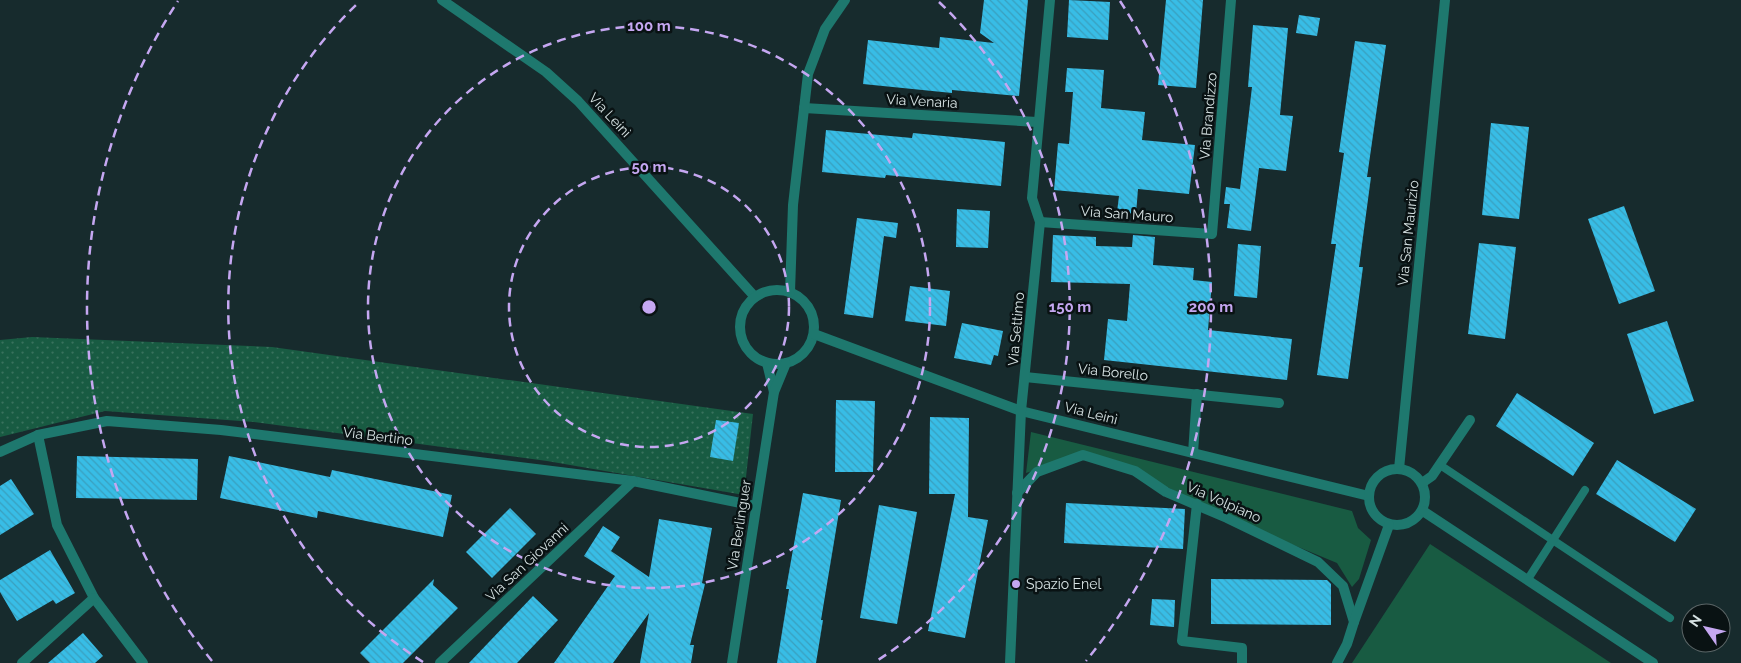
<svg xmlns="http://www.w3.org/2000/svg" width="1741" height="663" font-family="Raleway,sans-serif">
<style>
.green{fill:#185b42}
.park{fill:url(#park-dots)}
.building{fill:url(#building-back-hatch)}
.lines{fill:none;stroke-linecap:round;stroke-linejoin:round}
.lane{stroke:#1e786e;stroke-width:8}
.street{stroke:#1e786e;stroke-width:10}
.ring{fill:none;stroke:#c5a7f1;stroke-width:2.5;stroke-dasharray:9 6}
.poi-dot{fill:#c5a7f1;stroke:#091213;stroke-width:2}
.labels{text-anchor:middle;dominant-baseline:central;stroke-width:5;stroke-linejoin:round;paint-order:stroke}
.street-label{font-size:14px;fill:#d6e2e3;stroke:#091213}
.poi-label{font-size:14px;fill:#d6e2e3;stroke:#091213;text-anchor:start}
.centre{fill:#c5a7f1;stroke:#091213;stroke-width:2.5}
.ring-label{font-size:15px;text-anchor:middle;font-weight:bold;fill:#c5a7f1;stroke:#091213;stroke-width:5;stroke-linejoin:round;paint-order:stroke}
</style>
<defs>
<pattern id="park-dots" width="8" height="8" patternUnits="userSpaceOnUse" patternTransform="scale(1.25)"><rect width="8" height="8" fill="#185b42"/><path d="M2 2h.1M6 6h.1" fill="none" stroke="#39725d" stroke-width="1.8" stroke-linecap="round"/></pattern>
<pattern id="building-back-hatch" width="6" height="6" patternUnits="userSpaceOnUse" patternTransform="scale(1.25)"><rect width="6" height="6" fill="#38bde6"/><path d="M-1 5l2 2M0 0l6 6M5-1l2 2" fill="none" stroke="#3a9fbe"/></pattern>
</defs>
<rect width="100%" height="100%" fill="#172b2d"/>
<g class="green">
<polygon points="1031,432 1352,511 1358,528 1371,540 1359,579 1352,587 1337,563 1233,520 1135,471 1083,455 1026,473"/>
<polygon points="1430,544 1611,663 1352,663"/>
</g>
<polygon class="park" points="32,337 272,347 753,414 744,495 547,461 254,422 105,411 0,437 0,340"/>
<g class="building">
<polygon points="984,0 1028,0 1019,96 952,90 952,93 863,84 868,40 939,48 940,37 994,43 980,33"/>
<polygon points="1069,0 1110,2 1108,40 1067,37"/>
<polygon points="1166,0 1203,0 1196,88 1158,85"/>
<polygon points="1299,15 1320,18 1317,36 1296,33"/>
<polygon points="1253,25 1288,28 1280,115 1293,116 1286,171 1259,168 1251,231 1227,228 1230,204 1224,204 1226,187 1240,189 1252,87 1248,87"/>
<polygon points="1355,41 1386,45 1367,177 1371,177 1359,267 1363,267 1348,379 1317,375 1336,244 1331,244 1344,153 1339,152"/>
<polygon points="1067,68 1104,70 1101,108 1145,112 1142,140 1195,145 1189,194 1138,189 1136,214 1117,212 1119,196 1054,190 1058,143 1069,144 1073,92 1065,92"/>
<polygon points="1491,123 1529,127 1519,219 1482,215"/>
<polygon points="826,130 912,138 913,133 1005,142 1001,186 886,175 885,178 822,172"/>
<polygon points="1624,206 1655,291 1619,304 1588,219"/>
<polygon points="957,209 990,211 988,248 956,247"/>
<polygon points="857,218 898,223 896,238 884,236 873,318 844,314"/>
<polygon points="1053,235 1096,237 1096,246 1132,247 1133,235 1155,237 1153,265 1194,268 1193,280 1212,282 1208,330 1292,339 1287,380 1104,360 1108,319 1127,321 1130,284 1051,282"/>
<polygon points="1479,243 1516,247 1505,339 1468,334"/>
<polygon points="1238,244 1261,246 1257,298 1234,296"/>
<polygon points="910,286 950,291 946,326 905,321"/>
<polygon points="1667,321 1694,401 1654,414 1627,334"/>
<polygon points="962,323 1003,331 998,356 994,355 991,365 954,358"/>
<polygon points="1517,393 1594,443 1573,476 1496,426"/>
<polygon points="836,400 875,401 873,472 835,472"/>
<polygon points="930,417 969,418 968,517 988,520 965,638 928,631 955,494 929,494"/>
<polygon points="716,420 739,423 733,461 710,457"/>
<polygon points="77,456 198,459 197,500 76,498"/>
<polygon points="229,456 330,477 332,470 452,495 443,537 318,511 317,518 220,498"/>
<polygon points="1617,460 1696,509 1675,542 1596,494"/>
<polygon points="11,479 34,514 0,535 0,486"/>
<polygon points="803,493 841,500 821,620 823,620 816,663 777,663 789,589 786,589"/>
<polygon points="1066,503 1185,509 1183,549 1064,543"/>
<polygon points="879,505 917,512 897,624 860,618"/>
<polygon points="510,508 536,534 492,578 466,552"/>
<polygon points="659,519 712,528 702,583 705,584 690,645 694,645 691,663 640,663 649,613 613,663 554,663 615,576 584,556 603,526 620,537 611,551 649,577"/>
<polygon points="50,550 75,593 56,604 53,600 17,621 0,592 0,580"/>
<polygon points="434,579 433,585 458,608 403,663 370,663 360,653"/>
<polygon points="1211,579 1327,580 1331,584 1331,625 1211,624"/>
<polygon points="533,596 558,620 517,663 469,663"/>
<polygon points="1152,599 1175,600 1174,627 1150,625"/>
<polygon points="83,633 103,656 95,663 48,663"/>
</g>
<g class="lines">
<g class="lane">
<polyline points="1440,465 1670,618"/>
<polyline points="1528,579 1585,490"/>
</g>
<g class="street">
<polyline points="442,0 546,72 578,101 755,297"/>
<polyline points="804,108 1037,122"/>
<polyline points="1040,222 1212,234 1231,0"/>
<circle cx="777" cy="327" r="37"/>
<polyline points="790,292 793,205 808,74 825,29 845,0"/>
<polyline points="814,334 1021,411 1369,496"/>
<polyline points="767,363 774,392"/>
<polyline points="1025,377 1279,403"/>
<polyline points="38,435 57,525 94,598 143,663"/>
<polyline points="0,452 38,435 107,421 221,430 633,481 755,506"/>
<polyline points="1193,453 1197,394"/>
<circle cx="1397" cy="497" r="28"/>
<polyline points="1399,469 1445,0"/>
<polyline points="1422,483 1432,476 1470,420"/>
<polyline points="1017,493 1037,472 1083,455 1135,471 1166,492 1227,518 1318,562 1343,586 1354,622 1347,644 1337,663"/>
<polyline points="1197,504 1182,641 1242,648 1242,663"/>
<polyline points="1423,511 1653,663"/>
<polyline points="1354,622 1389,525"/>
<polyline points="22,663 94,598"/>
<polyline points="440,663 633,481"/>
<polyline points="732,663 774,392 786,363"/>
<polyline points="1010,663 1021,411 1040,222 1032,198 1050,0"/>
</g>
</g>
<g class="ring">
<circle cx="649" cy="307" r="140"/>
<circle cx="649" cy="307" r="281"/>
<path d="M423 662A421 421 0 0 1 359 2M939 2A421 421 0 0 1 875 662"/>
<path d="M212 661A562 562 0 0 1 178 1M1120 1A562 562 0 0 1 1086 661"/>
</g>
<circle class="poi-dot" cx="1016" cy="584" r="5"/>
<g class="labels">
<g class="street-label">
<text transform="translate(922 101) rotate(3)">Via Venaria</text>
<text transform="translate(610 115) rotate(47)">Via Leinì</text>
<text transform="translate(1208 116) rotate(-85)">Via Brandizzo</text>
<text transform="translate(1127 214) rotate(4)">Via San Mauro</text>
<text transform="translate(1408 233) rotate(-84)">Via San Maurizio</text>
<text transform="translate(1016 329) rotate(-85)">Via Settimo</text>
<text transform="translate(1113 372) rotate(6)">Via Borello</text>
<text transform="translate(1091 413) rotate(14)">Via Leinì</text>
<text transform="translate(378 436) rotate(7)">Via Bertino</text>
<text transform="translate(1224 502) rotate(24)">Via Volpiano</text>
<text transform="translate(739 525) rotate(-81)">Via Berlinguer</text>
<text transform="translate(527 562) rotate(-43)">Via San Giovanni</text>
</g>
<g class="poi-label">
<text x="1026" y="584">Spazio Enel</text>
</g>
</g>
<circle cx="649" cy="307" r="8" class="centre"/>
<g class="ring-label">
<text x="649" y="31">100 m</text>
<text x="649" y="172">50 m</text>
<text x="1070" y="312">150 m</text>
<text x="1211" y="312">200 m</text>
</g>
<g transform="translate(1706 628) rotate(304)"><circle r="24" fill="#091213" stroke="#5b6566"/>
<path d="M0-4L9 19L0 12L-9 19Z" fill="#c5a7f1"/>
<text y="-8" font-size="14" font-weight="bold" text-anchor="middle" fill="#d6e2e3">N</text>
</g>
</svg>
